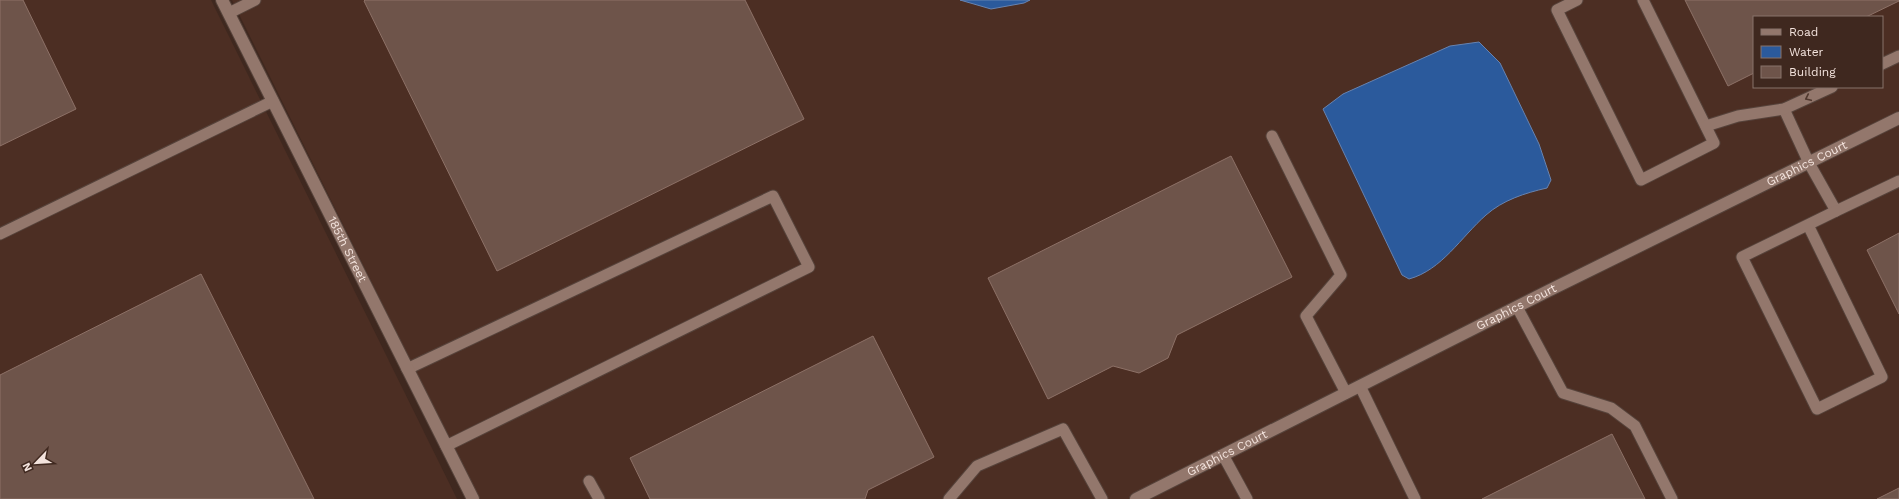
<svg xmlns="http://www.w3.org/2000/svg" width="1899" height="499" font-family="'Work Sans',sans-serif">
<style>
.built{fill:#4c2e23;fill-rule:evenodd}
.water{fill:#2b5a9c;stroke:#6783b0}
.building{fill:#6e544a;stroke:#8d7167}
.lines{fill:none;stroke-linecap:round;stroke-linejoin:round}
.lane-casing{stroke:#56433b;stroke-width:13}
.street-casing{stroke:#56433b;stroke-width:14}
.lane{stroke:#93776c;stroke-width:11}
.street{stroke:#93776c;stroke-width:12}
.oneway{stroke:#50382e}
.labels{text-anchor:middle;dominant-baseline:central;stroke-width:3;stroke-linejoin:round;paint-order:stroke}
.street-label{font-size:12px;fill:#f3e3dd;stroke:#3f281f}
</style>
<rect width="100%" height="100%" fill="#3f281f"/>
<g class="built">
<polygon points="0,0 211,0 457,499 0,499"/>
<path d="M232,0H1899V499H479ZM1754,17H1882V87H1754Z"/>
</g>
<g class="water">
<polygon points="960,0 1030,0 1024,3 991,9"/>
<path d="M1479,42L1500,63L1539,144L1551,180L1547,188C1525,193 1503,200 1486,215C1461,237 1442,270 1409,279L1402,275L1323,109L1343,94L1450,46Z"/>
</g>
<g class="building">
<polygon points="0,0 23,0 76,109 0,146"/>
<polygon points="365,0 745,0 804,119 497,271 364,1"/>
<polygon points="1685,0 1899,0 1899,1 1866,17 1754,17 1754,73 1728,86"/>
<polygon points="1231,156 1292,277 1177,335 1168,358 1139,373 1113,366 1048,399 988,278"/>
<polygon points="1899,233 1899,314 1867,250"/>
<polygon points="201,274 314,499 0,499 0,375"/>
<polygon points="873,336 934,457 868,490 865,499 650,499 630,458"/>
<polygon points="1612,434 1645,499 1482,499"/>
<polygon points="1899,488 1899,499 1877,499"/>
</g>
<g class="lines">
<defs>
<g id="lane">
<polyline points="1577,0 1557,10 1641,180 1714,143 1643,0"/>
<polyline points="229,13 255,0"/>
<polyline points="1882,64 1899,56"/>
<polyline points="1784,109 1809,163 1836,211 1899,181"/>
<polyline points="1706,126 1738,116 1784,109 1832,87"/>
<polyline points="1272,136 1341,275 1306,316 1346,393"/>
<polyline points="1808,225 1882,377 1817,409 1742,257 1836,211"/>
<polyline points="0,234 273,101"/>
<polyline points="1517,307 1563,393 1611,408 1635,426 1672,499"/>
<polyline points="407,369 773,196 809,267 446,446"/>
<polyline points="1360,386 1415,499"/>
<polyline points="1223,455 1247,499"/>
<polyline points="589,481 599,499"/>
<polyline points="949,499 977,466 1063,429 1102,499"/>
</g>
<g id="street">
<path id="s1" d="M222,0L473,499"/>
<path id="s2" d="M1136,499L1548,291L1899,118"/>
</g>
</defs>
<use href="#lane" class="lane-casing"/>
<use href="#street" class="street-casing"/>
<use href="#lane" class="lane"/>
<use href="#street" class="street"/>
</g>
<defs><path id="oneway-chevron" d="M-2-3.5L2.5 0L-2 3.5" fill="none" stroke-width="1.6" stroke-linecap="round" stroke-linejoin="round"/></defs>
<use class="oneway" href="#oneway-chevron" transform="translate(1808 98) rotate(155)"/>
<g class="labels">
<g class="street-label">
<text stroke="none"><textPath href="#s2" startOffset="750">Graphics Court</textPath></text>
<text stroke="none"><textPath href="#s1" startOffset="279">185th Street</textPath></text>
<text stroke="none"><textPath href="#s2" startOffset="426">Graphics Court</textPath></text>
<text stroke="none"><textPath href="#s2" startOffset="102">Graphics Court</textPath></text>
</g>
</g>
<rect x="1753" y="16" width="130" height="72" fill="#3f281f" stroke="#87736b"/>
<rect x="1761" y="29" width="20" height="6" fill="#93776c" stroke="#87736b"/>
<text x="1789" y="36" font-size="12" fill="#f3e3dd">Road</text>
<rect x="1761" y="46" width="20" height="12" fill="#2b5a9c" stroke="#87736b"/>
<text x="1789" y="56" font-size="12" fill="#f3e3dd">Water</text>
<rect x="1761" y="66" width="20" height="12" fill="#6e544a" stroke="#87736b"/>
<text x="1789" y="76" font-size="12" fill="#f3e3dd">Building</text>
<g transform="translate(36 463) rotate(245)" stroke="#3f281f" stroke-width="3" paint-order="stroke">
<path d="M0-3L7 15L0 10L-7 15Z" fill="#f3e3dd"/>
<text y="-6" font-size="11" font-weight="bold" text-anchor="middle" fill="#f3e3dd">N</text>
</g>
</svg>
